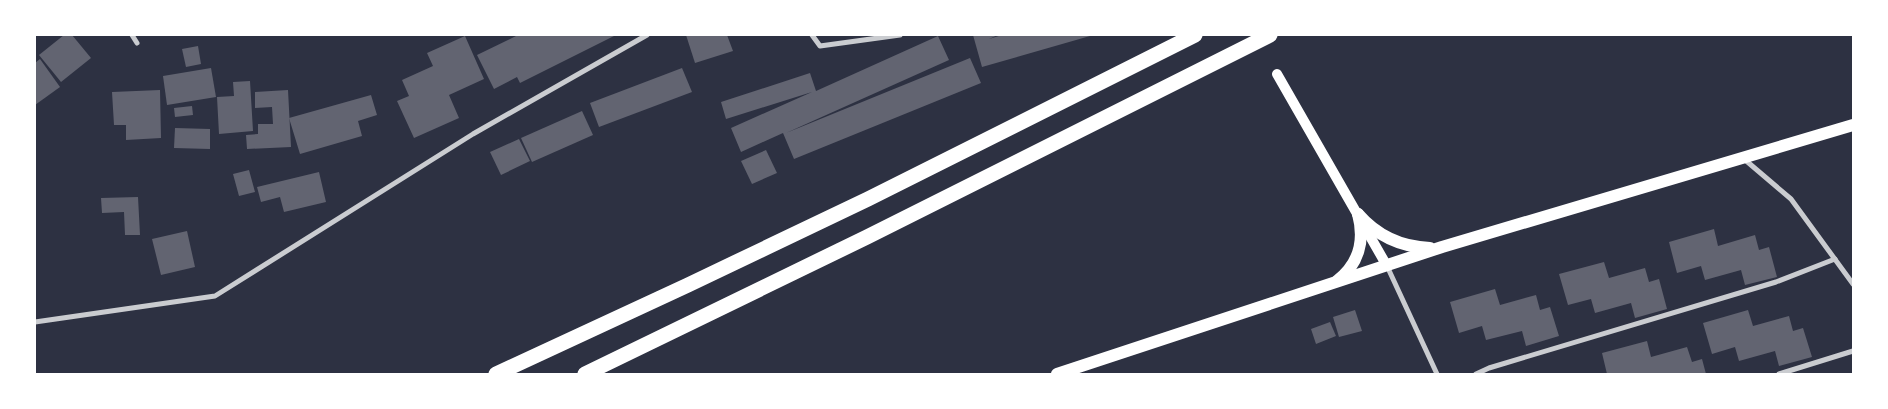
<svg xmlns="http://www.w3.org/2000/svg" width="1888" height="409" font-family="'PT Sans',sans-serif">
<style>
.building{fill:#626471}
.lines{fill:none;stroke-linecap:round;stroke-linejoin:round}
.minor{stroke:#caccd0;stroke-width:5}
.secondary{stroke:#fff;stroke-width:10}
.primary{stroke:#fff;stroke-width:12}
.motorway{stroke:#fff;stroke-width:15}
</style>
<rect width="100%" height="100%" fill="#2d3142"/>
<g class="building">
<polygon points="64,35 72,35 91,58 61,82 39,55"/>
<polygon points="518,35 616,35 520,83 517,77 494,89 477,55"/>
<polygon points="686,35 727,35 733,51 695,63"/>
<polygon points="973,35 998,35 989,39 1002,35 1090,36 982,67"/>
<polygon points="465,36 484,79 449,95 459,118 414,138 397,101 409,96 402,80 433,66 427,53"/>
<polygon points="938,36 949,60 786,133 970,58 981,83 794,159 783,133 741,152 731,128 812,92 726,119 721,102 810,73 816,91"/>
<polygon points="198,46 201,64 186,67 182,49"/>
<polygon points="40,59 60,87 35,105 35,63"/>
<polygon points="211,68 216,97 167,105 163,76"/>
<polygon points="682,68 692,92 599,127 590,103"/>
<polygon points="250,81 253,131 219,134 217,97 234,96 233,82"/>
<polygon points="160,90 161,138 126,140 126,125 114,125 112,92"/>
<polygon points="288,90 291,147 247,149 246,135 258,134 258,124 273,124 272,107 255,108 255,92"/>
<polygon points="371,95 377,115 358,121 362,136 300,154 289,118"/>
<polygon points="192,106 193,115 175,117 174,108"/>
<polygon points="582,111 593,135 532,162 521,138"/>
<polygon points="175,128 210,129 210,149 174,148"/>
<polygon points="519,139 530,161 501,175 490,152"/>
<polygon points="766,150 777,173 752,184 741,161"/>
<polygon points="249,170 255,192 239,196 233,174"/>
<polygon points="319,172 326,202 284,212 280,197 261,202 257,187"/>
<polygon points="138,197 140,235 125,235 124,212 102,213 101,198"/>
<polygon points="1714,229 1718,246 1755,235 1759,250 1769,247 1777,277 1745,285 1741,270 1705,280 1701,266 1677,273 1669,242"/>
<polygon points="187,231 195,267 161,275 152,239"/>
<polygon points="1604,262 1609,278 1645,268 1649,282 1659,279 1667,309 1635,318 1631,303 1595,313 1591,299 1568,305 1559,274"/>
<polygon points="1495,289 1500,305 1536,295 1540,310 1550,307 1559,336 1526,346 1522,331 1486,340 1482,326 1459,333 1450,302"/>
<polygon points="1355,310 1362,331 1339,337 1333,317"/>
<polygon points="1748,310 1753,326 1789,316 1793,331 1803,328 1812,357 1779,366 1775,351 1739,361 1735,347 1712,354 1703,323"/>
<polygon points="1330,322 1336,336 1316,344 1311,329"/>
<polygon points="1647,341 1651,357 1687,347 1692,362 1702,359 1706,374 1607,374 1602,353"/>
</g>
<g class="lines">
<g class="minor">
<polyline points="132,35 137,43"/>
<polyline points="812,35 820,46 900,35"/>
<polyline points="1744,159 1791,199 1853,284"/>
<polyline points="1387,266 1437,374"/>
<polyline points="35,322 215,296 473,134 647,35"/>
<polyline points="1476,374 1489,368 1776,282 1835,259"/>
<polyline points="1779,374 1853,351"/>
</g>
<polyline class="secondary" points="1277,74 1387,266"/>
<g class="primary">
<path d="M1358,214C1377,236 1401,247 1430,248"/>
<path d="M1337,281C1359,264 1365,240 1358,214"/>
<polyline points="1057,374 1442,247 1853,125"/>
</g>
<g class="motorway">
<polyline points="496,374 688,285 868,199 1195,35"/>
<polyline points="585,374 867,237 1270,35"/>
</g>
</g>
<rect width="1888" height="409" fill="none" stroke="#ffffff" stroke-width="72"/>
</svg>
